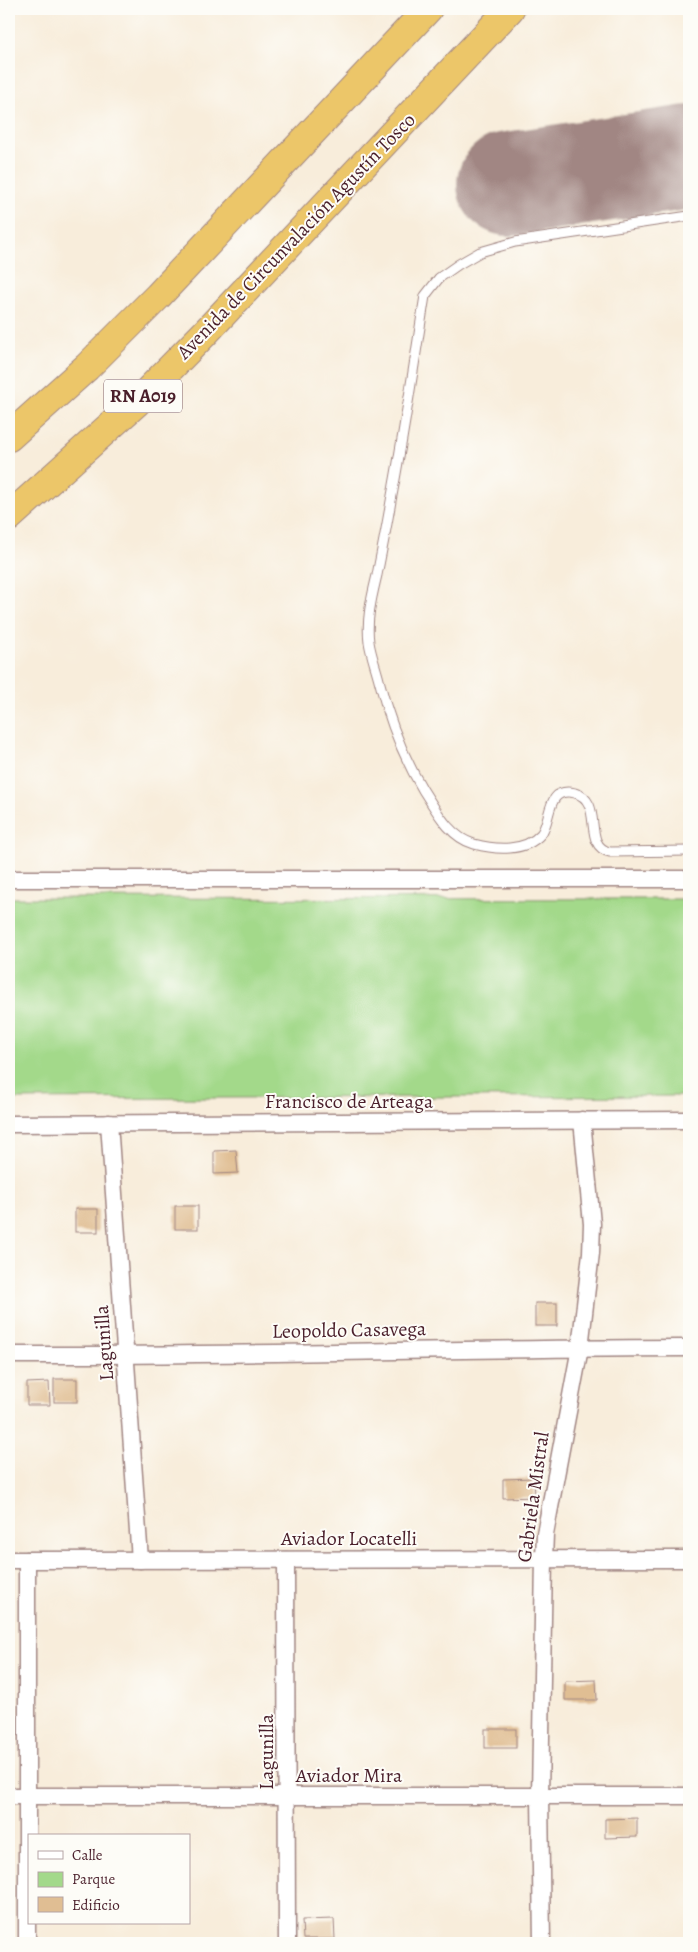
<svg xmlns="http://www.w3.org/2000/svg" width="698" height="1952" font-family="Alegreya,serif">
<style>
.green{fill:#a3d98a;stroke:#767c5a}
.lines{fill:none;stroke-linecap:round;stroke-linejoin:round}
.runway{stroke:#a18683;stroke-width:104}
.building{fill:#e0be93}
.lane-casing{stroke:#a18683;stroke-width:11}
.street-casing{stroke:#a18683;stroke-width:19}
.highway-casing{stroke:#a18683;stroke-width:30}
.lane{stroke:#fff;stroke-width:9}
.street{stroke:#fff;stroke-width:16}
.highway{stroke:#ecc669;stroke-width:28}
.labels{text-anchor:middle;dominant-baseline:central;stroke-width:4;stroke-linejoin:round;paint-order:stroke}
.shield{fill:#fdfcf7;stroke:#806168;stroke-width:1}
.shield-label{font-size:19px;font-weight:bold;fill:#4a1f2b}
.street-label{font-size:20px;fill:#4a1f2b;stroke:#fdfcf7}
</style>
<rect width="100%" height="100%" fill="#fdfcf7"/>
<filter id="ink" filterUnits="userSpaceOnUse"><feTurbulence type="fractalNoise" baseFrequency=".02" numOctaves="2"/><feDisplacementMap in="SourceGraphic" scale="10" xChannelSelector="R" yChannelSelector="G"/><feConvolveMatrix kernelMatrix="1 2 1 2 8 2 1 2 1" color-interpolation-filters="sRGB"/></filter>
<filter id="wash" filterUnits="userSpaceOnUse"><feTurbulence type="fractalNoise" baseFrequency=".0096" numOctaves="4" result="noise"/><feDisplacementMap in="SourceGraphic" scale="20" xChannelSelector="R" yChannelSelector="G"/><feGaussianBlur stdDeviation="1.12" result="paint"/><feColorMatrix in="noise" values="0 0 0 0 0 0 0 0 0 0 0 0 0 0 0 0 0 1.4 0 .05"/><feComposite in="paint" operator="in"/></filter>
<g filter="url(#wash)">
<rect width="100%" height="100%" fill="#f8eddb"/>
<polygon class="green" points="9,898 689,899 689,1096 9,1099"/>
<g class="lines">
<polyline class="runway" points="509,184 689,157"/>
</g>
<g id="blocks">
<g class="building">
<polygon points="236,1150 238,1173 214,1174 214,1151"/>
<rect x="175" y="1206" width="23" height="23"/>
<rect x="75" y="1209" width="23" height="23"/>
<rect x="535" y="1303" width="22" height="23"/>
<rect x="54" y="1379" width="23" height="23"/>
<polygon points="49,1382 50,1405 27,1405 27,1383"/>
<polygon points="534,1478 535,1497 503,1498 503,1479"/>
<polygon points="596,1680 597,1700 565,1700 565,1681"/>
<rect x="485" y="1729" width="31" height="19"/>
<polygon points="637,1818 637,1837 605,1838 605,1819"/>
<polygon points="334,1919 335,1939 303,1939 302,1920"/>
</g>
</g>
</g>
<g filter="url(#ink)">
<use href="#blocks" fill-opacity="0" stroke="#a18683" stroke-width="1"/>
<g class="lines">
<defs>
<path id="lane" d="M689,216L515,242L480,252L459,264L439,278L425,296C414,364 404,433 391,501C387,525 382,550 377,575C372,596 366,619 369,642C371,655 376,668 379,680C389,720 402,755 423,790C436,810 449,837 474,844C496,850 525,852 541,834C552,821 545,786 575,793C605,801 581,846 610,852L689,851"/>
<g id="street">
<polyline points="9,879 689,879"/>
<polyline points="109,1123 140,1560"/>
<polyline points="9,1124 689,1120"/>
<path d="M9,1355C236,1356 462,1348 689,1348"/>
<polyline points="9,1560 689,1559"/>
<polyline points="286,1560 287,1943"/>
<polyline points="9,1796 689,1796"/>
<polyline points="27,1943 27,1560"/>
<polyline points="542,1943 540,1796 544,1559 545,1534 580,1348 591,1253 592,1224 582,1120"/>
</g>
<g id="highway">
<polyline points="9,437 87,367 158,296 428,9"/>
<polyline points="9,517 137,402 205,333 510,9"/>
</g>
</defs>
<use href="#lane" class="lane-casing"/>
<use href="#street" class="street-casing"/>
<use href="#highway" class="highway-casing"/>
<use href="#lane" class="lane"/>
<use href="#street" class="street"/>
<use href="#highway" class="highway"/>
</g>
</g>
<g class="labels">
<rect class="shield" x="104" y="379.5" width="78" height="33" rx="4"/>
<g class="shield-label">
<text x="143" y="396">RN A019</text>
</g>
<g class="street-label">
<text transform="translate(296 236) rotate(-46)">Avenida de Circunvalación Agustín Tosco</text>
<text x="349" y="1101">Francisco de Arteaga</text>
<text transform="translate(349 1330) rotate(-1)">Leopoldo Casavega</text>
<text transform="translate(104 1343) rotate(-94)">Lagunilla</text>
<text transform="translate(533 1497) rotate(-82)">Gabriela Mistral</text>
<text x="349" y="1538">Aviador Locatelli</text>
<text transform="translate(266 1752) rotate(-90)">Lagunilla</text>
<text x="349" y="1775">Aviador Mira</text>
</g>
</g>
<rect width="698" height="1952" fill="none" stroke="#fdfcf7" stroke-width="30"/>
<rect x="28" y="1834" width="162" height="90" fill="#fdfcf7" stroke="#b5a4a5"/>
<rect x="38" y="1851" width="25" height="8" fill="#ffffff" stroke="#b5a4a5"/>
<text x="72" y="1860" font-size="15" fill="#4a1f2b">Calle</text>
<rect x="38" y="1872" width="25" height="15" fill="#a3d98a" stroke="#b5a4a5"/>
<text x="72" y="1884" font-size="15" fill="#4a1f2b">Parque</text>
<rect x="38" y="1897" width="25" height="15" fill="#e0be93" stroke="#b5a4a5"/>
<text x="72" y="1910" font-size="15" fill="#4a1f2b">Edificio</text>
</svg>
